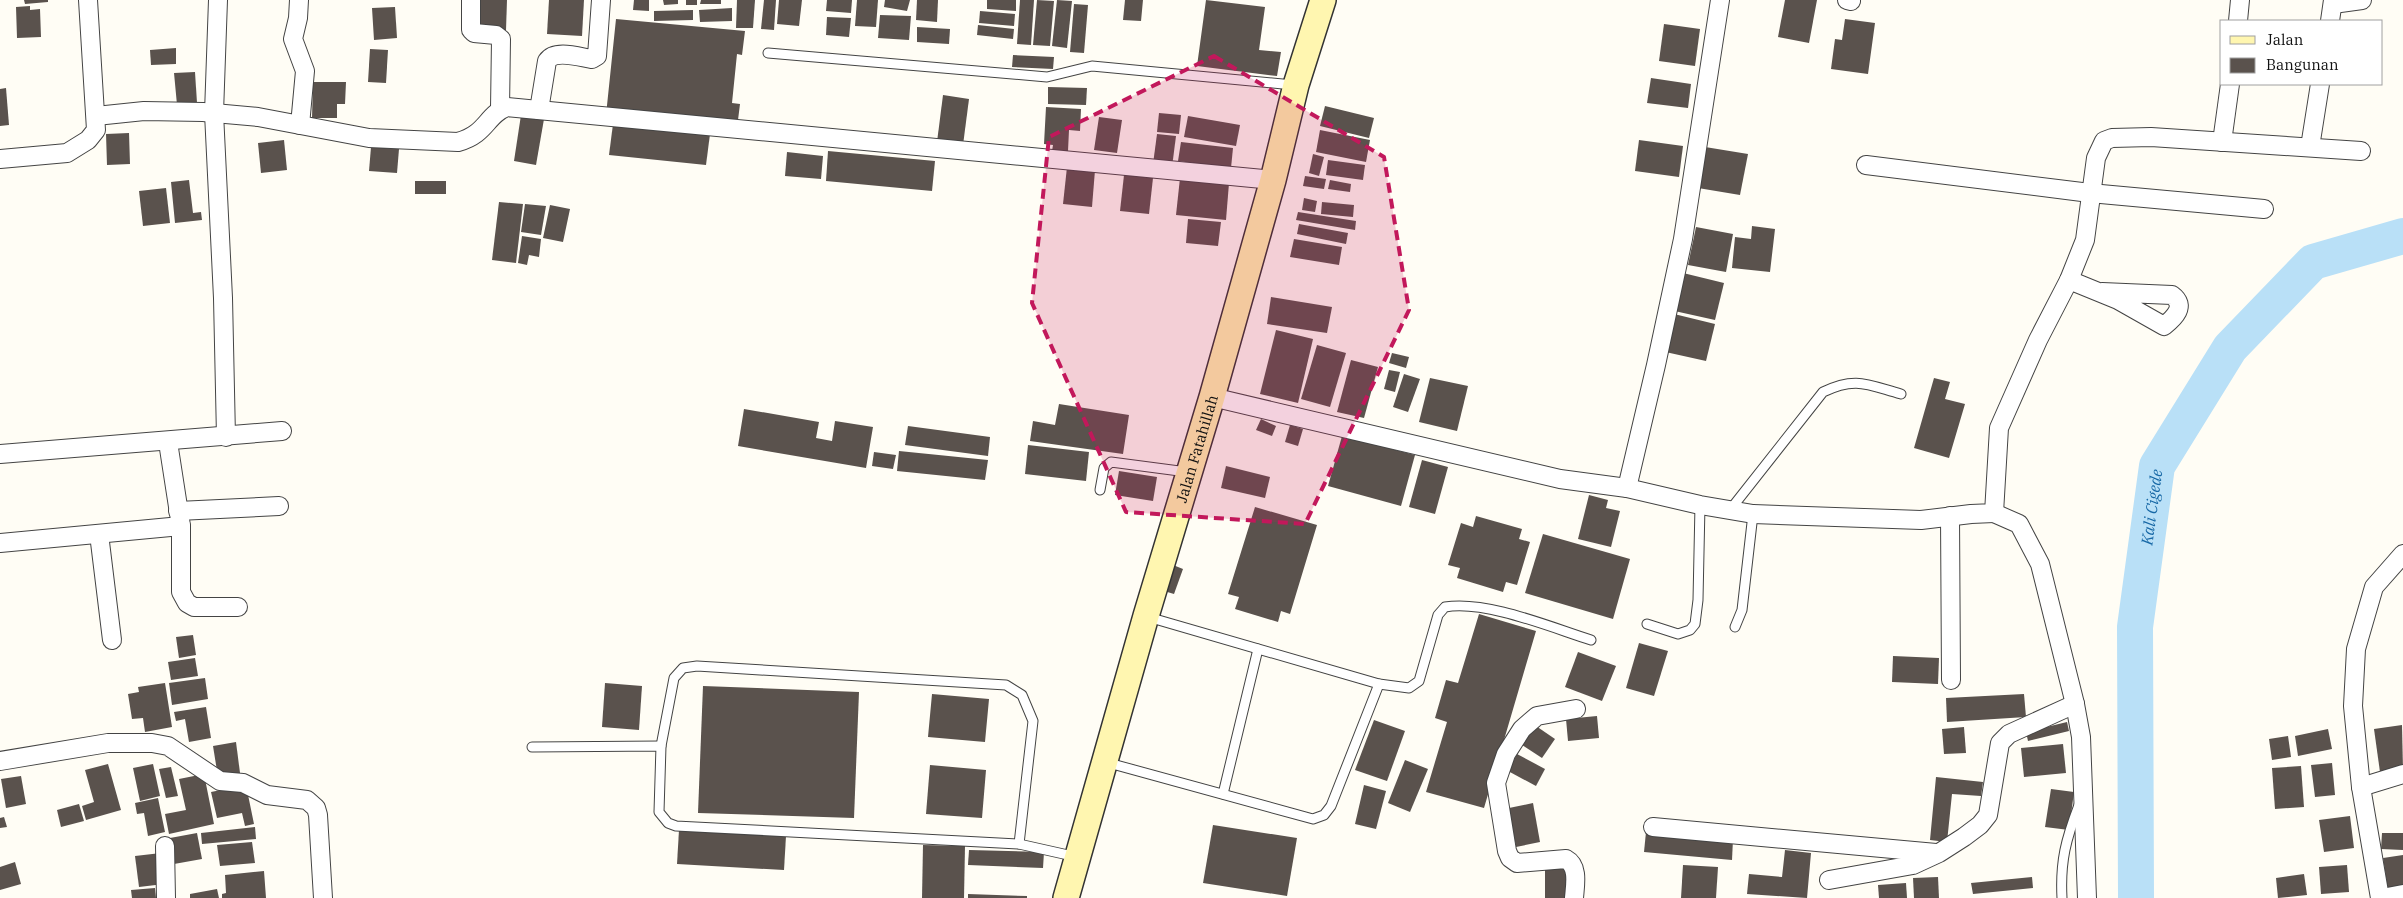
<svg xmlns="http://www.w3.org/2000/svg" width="2403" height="898" font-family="'IBM Plex Serif',serif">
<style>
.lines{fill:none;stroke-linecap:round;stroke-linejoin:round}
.river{stroke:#b9e0f7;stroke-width:36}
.building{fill:#5a524d}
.lane-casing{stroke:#444;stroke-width:11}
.street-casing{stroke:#444;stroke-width:20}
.secondary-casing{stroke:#333;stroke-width:28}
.lane{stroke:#fff;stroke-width:9}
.street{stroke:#fff;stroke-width:18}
.secondary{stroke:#fff6b0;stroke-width:25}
.marked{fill:#c2185b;fill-opacity:0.2;stroke:#c2185b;stroke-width:4;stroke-dasharray:10 6;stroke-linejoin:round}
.labels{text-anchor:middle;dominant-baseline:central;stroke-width:5;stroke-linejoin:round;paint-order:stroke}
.street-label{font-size:15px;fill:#111;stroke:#fff}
.water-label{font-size:16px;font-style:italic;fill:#1768a6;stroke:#fff}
</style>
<rect width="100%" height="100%" fill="#fffdf5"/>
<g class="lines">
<path class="river" id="s1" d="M2136,898L2135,627L2157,466L2230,348L2313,262L2403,236"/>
</g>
<g class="building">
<polygon points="24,0 48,0 48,2 25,4"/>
<polygon points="472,0 507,0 506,30 472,29"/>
<polygon points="549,0 584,0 582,36 547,34"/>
<polygon points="634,0 649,0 649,11 633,10"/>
<polygon points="663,0 678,0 678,4 664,5"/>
<rect x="686" y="0" width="11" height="5"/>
<polygon points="701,0 721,0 721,4 700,4"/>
<polygon points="737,0 755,0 753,28 736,28"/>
<polygon points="764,0 776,0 774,30 761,29"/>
<polygon points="779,0 802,0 799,26 777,24"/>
<polygon points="827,0 852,0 851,13 826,11"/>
<polygon points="857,0 878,0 876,27 855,26"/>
<polygon points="885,0 910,0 907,11 884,7"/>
<polygon points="917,0 938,0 937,22 916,20"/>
<polygon points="987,0 1016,0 1016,11 987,9"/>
<polygon points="1020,0 1034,0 1031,45 1017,44"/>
<polygon points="1037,0 1054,1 1050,46 1033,45"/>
<polygon points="1057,0 1072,1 1067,48 1052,46"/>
<polygon points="1125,0 1143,0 1141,21 1123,20"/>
<polygon points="1206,0 1265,7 1259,50 1281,52 1277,76 1197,66"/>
<polygon points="1785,0 1817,0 1809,43 1778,37"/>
<polygon points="1074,4 1088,5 1084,53 1070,52"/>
<polygon points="30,6 30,10 40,9 41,37 17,38 16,7"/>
<polygon points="395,7 397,38 374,40 372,8"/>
<polygon points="732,8 732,21 700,22 699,10"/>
<polygon points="693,10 693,20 654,21 654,11"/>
<polygon points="980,11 1015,14 1014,26 979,23"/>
<polygon points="880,15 911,16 909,40 878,38"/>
<polygon points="827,17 851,18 849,37 826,35"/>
<polygon points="616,19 745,31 742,55 737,54 732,103 740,104 737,128 606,115"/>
<polygon points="1845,19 1875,23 1868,74 1831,69 1835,39 1842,40"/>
<polygon points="1664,24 1700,29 1695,66 1659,61"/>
<polygon points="978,25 1014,29 1013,39 977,35"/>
<polygon points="917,27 950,29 949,44 917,42"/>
<polygon points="176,48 176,64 151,65 150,50"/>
<polygon points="370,49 388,50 386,83 368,82"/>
<polygon points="1013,55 1054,57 1053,69 1012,67"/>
<polygon points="195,72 197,103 177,105 174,73"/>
<polygon points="1651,78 1691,84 1688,108 1647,103"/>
<polygon points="313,82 346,82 345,104 337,104 337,118 312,118"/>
<polygon points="1048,87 1087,88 1086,105 1048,104"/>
<polygon points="6,88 9,125 0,126 0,89"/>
<polygon points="943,95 969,99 963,145 937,142"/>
<polygon points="1325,106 1374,118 1369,138 1320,126"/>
<polygon points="1046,107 1081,109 1080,131 1069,130 1068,151 1052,151 1053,145 1044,144"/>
<polygon points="1159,113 1181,115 1179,134 1157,132"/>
<polygon points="521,115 544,119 536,165 514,161"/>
<polygon points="1188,116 1240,125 1236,146 1184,137"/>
<polygon points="1099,117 1122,120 1117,153 1094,150"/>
<polygon points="613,124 710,134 706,165 609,155"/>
<polygon points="1320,130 1370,140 1366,162 1316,152"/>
<polygon points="129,133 130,164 107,165 106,134"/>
<polygon points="1157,134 1176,136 1172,167 1153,164"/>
<polygon points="284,140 287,170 261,173 258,143"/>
<polygon points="1639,140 1683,146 1679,177 1635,171"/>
<polygon points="1181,142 1233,148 1231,168 1178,161"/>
<polygon points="1699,146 1748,154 1740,195 1692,187"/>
<polygon points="371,147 399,149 397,173 369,171"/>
<polygon points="828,151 935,161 932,191 826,181"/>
<polygon points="787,152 823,156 821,179 785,176"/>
<polygon points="1313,154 1324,157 1319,176 1309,173"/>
<polygon points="1328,160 1365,165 1363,180 1326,175"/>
<polygon points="1067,167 1095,170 1092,207 1063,204"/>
<polygon points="1124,175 1153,178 1149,214 1120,211"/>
<polygon points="1305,176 1326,179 1324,189 1303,186"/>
<polygon points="1180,178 1229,183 1226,220 1176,215"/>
<polygon points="189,180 193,213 201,212 202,220 175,223 171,182"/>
<polygon points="1330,180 1351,184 1350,192 1328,189"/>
<rect x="415" y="181" width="31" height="13"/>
<polygon points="166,188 170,223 143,226 139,191"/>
<polygon points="1304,198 1317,201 1315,212 1302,210"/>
<polygon points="499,202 523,204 516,263 492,260"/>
<polygon points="1322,202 1354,205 1353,217 1321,214"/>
<polygon points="525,204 546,206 541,235 521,232"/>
<polygon points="550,205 570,209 563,242 543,238"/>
<polygon points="1298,212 1356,221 1355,230 1296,220"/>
<polygon points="1188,219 1221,222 1218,246 1186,243"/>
<polygon points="1299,224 1348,233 1346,244 1297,234"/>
<polygon points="1752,226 1775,229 1770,272 1732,268 1735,237 1751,239"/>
<polygon points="1696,227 1733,234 1726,272 1688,265"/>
<polygon points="522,236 541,239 539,257 529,255 527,265 518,263"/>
<polygon points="1294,239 1342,247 1339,265 1290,257"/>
<polygon points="1679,272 1724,283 1715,320 1670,310"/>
<polygon points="1271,297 1332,307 1327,333 1267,324"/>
<polygon points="1670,313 1715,324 1706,361 1661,351"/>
<polygon points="1276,330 1313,339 1298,403 1260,394"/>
<polygon points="1317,345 1346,353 1330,407 1301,399"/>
<polygon points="1392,353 1409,357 1406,368 1389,363"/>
<polygon points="1351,360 1378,367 1364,418 1337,412"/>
<polygon points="1389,370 1400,372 1395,392 1384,389"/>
<polygon points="1404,374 1420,379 1408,412 1393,407"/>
<polygon points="1430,378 1468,386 1457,431 1419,422"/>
<polygon points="1934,378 1950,382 1945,399 1965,404 1949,458 1914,448"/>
<polygon points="1059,404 1129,415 1123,454 1030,441 1033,421 1055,425"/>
<polygon points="744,409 819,422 816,438 832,441 835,421 873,427 866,468 738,446"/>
<polygon points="1261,419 1276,426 1272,436 1256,430"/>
<polygon points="1290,425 1303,429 1298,446 1285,442"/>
<polygon points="908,426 990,437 988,456 905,445"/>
<polygon points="1342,436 1415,455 1401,506 1328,486"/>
<polygon points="1028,445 1089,452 1086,481 1025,474"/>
<polygon points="899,451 988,460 985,480 897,471"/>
<polygon points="874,452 896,455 893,469 872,466"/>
<polygon points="1422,460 1448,467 1435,514 1409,507"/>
<polygon points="1226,466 1270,477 1265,498 1221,488"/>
<polygon points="1119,471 1157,477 1153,501 1115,495"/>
<polygon points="1589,495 1608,500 1606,508 1620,511 1611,547 1578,539"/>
<polygon points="1255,507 1317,525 1290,614 1281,611 1278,622 1235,609 1239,597 1228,594"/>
<polygon points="1476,516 1522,529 1519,539 1530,542 1517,585 1506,582 1503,592 1457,578 1460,568 1448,565 1461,523 1473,527"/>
<polygon points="1543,534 1630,559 1613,619 1525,593"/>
<polygon points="1173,565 1183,569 1174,594 1164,591"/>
<polygon points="1479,614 1536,631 1484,808 1426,792 1447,722 1435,718 1446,680 1458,683"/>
<polygon points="193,635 196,655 179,658 176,637"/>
<polygon points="1639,643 1668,651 1654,696 1626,688"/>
<polygon points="1578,652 1616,666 1602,701 1565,687"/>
<polygon points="1893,656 1939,658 1938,684 1892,682"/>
<polygon points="195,658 198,676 171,680 168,662"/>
<polygon points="205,678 208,699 172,705 169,683"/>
<polygon points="165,683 172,727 145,732 143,718 132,719 128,694 139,692 138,687"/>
<polygon points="605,683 642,686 639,730 602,727"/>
<polygon points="703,686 859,692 854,818 698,813"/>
<polygon points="932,694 989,699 985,742 928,737"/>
<polygon points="2024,694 2026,717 1947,722 1946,698"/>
<polygon points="206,707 211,738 189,742 185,719 176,721 174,712"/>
<polygon points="1597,716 1599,738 1568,741 1566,719"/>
<polygon points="1374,720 1405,731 1387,781 1355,770"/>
<polygon points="2067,722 2069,731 2028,741 2026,732"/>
<polygon points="2402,725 2403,769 2380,772 2374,729"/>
<polygon points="1536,726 1555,739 1542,758 1522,745"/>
<polygon points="1964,727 1966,753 1944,754 1942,729"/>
<polygon points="2328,729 2332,749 2298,756 2295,736"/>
<polygon points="2288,736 2291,757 2272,760 2269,739"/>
<polygon points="236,742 240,773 218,777 213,746"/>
<polygon points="2063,744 2066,773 2024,777 2021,748"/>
<polygon points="1517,754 1545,769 1536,786 1508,771"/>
<polygon points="1405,760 1428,769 1410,812 1388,803"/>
<polygon points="2332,763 2335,795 2315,797 2311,765"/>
<polygon points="108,764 121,810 86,820 82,806 94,802 85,770"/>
<polygon points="153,764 160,796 140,801 133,768"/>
<polygon points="930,765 986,770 982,818 926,814"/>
<polygon points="2301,766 2304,807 2275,809 2272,768"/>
<polygon points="171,767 178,796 166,798 159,769"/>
<polygon points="204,774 214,824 169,834 165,814 186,810 179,779"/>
<polygon points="21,776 26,804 6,808 1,779"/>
<polygon points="1936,777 1983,782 1981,796 1952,794 1947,842 1930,840"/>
<polygon points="246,785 254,824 245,826 242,813 217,818 211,792"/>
<polygon points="1364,785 1386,791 1376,829 1355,824"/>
<polygon points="2051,789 2074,792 2069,830 2045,827"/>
<polygon points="158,798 165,832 148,836 144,813 137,814 135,803"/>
<polygon points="1533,803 1540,842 1516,847 1509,808"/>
<polygon points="79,804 84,821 61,827 57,810"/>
<polygon points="2350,816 2354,848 2324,852 2319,820"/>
<polygon points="4,817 7,827 0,828 0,818"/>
<polygon points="1213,825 1297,838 1287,896 1203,883"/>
<polygon points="255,827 256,839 202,844 201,833"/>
<polygon points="679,830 786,836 784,870 677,864"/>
<polygon points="1646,832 1733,839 1732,860 1644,852"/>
<polygon points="197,833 202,859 174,864 170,838"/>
<polygon points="2382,833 2403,833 2403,850 2381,849"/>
<polygon points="252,842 255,863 220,866 217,845"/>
<polygon points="923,845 965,846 964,898 922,898"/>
<polygon points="969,850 1044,852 1043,868 968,865"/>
<polygon points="1785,850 1811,853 1807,898 1747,894 1749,874 1782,877"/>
<polygon points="161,853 164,884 139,887 135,856"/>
<polygon points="2403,855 2403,887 2388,890 2383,858"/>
<polygon points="15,862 21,884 0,890 0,867"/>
<polygon points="1683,865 1718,867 1716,898 1681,898"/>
<polygon points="2347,865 2349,892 2321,894 2319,867"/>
<polygon points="1545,869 1570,869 1569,898 1545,898"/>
<polygon points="264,871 266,898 222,898 222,894 226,893 225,875"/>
<polygon points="2304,874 2307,895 2278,898 2276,878"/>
<polygon points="1938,877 1939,898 1914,898 1913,878"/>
<polygon points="2032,877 2033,888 1973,894 1971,883"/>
<polygon points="1906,883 1907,898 1879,898 1878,885"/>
<polygon points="155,888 156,898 132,898 131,890"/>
<polygon points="217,889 219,898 190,898 190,894"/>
<polygon points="968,894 1027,896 1027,898 968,898"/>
</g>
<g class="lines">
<defs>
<g id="lane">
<polyline points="768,53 1047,77 1092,66 1293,85"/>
<polyline points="1100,490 1104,468 1111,462 1187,472"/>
<path d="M1730,510L1823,392C1856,376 1868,385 1901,394"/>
<path d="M1148,617L1379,684L1409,688L1419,681L1438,615L1445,607C1486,600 1550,627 1591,640"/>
<polyline points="1647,624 1678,634 1690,630 1695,624 1698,600 1700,505"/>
<polyline points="1735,627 1742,610 1753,514"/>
<polyline points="661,746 674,678 683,668 697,666 1006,685 1022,695 1033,721 1019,844"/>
<polyline points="532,747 661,746 659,812 668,823 676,826 1019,844 1077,857"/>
<polyline points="1105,762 1313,819 1324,815 1331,806 1379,684"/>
<polyline points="1223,794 1258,649"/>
<path d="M2062,898C2060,861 2066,839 2079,805"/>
</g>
<g id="street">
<polyline points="218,0 214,113 223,298 226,437"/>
<polyline points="299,0 298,18 293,39 305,71 300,125"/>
<polyline points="471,0 471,30 474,33 496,35 501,39 500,109"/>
<polyline points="1847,0 1851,1"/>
<polyline points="2333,4 2362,0"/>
<polyline points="2238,21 2240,0"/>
<polyline points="2330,21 2333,0"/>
<path d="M539,110L547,61C555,49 579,57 592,59L597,56L601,0"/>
<path d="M96,116L144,111L203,112L258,117L369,138L458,142C487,134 486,115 507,107L1273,180"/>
<polyline points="2222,142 2230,84"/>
<polyline points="2310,147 2320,84"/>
<polyline points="0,159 67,153 88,140 96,130 88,0"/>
<polyline points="1866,165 2090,193 2264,209"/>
<path d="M2069,280L2118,300L2164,326C2174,318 2187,306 2172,295L2102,292"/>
<polyline points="1212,397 1560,479 1627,488 1700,505 1753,514 1921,520 1971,514 1994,513 1999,428 2038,340 2069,280 2085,240 2096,158 2104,141 2112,138 2151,137 2361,151"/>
<polyline points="168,442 181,526 181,592 187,603 194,607 238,607"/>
<polyline points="0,454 282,431"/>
<polyline points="1627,488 1656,365 1683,239 1720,0"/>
<polyline points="178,511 279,506"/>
<polyline points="1994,513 2019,524 2040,564 2075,704 2081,737 2087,898"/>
<polyline points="1950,516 1951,680"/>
<polyline points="99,534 112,640"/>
<polyline points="0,543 181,526"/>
<polyline points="0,761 108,743 152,743 168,746 220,781 243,783 267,795 307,800 316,808 318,815 323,898"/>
<polyline points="2361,787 2403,774"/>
<polyline points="1653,827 1936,853"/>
<polyline points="165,846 166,898"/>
<polyline points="1829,880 1913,865 1939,853 1964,837 1980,825 1988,815 2000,743 2009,734 2075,704"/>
<path d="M1574,898C1575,885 1579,866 1566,859L1517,863L1510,858L1507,851L1496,783L1506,754L1522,729L1537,716L1576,709"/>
<polyline points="2380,898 2361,787 2353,706 2356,649 2374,587 2403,554"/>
<polyline points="2382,898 2403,894"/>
</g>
<g id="secondary">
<path id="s2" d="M1066,898L1146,616L1212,397L1273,180L1296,85L1323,0"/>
</g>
</defs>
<use href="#lane" class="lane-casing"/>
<use href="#street" class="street-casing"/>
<use href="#secondary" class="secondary-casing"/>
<use href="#lane" class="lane"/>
<use href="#street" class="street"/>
<use href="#secondary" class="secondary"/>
</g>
<path class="marked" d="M1214,56L1384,157L1409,310L1305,524L1126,512L1032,303L1049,137Z"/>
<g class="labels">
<g class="street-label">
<text stroke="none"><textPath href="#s2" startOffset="468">Jalan Fatahillah</textPath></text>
</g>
<g class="water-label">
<text stroke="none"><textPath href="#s1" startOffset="392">Kali Cigede</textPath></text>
</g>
</g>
<rect x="2220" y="20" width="162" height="65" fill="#ffffff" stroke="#a0a0a0"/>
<rect x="2230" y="36" width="25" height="8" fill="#fff6b0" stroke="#a0a0a0"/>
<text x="2266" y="45" font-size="15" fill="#111111">Jalan</text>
<rect x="2230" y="58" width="25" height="15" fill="#5a524d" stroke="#a0a0a0"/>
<text x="2266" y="70" font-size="15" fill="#111111">Bangunan</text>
</svg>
